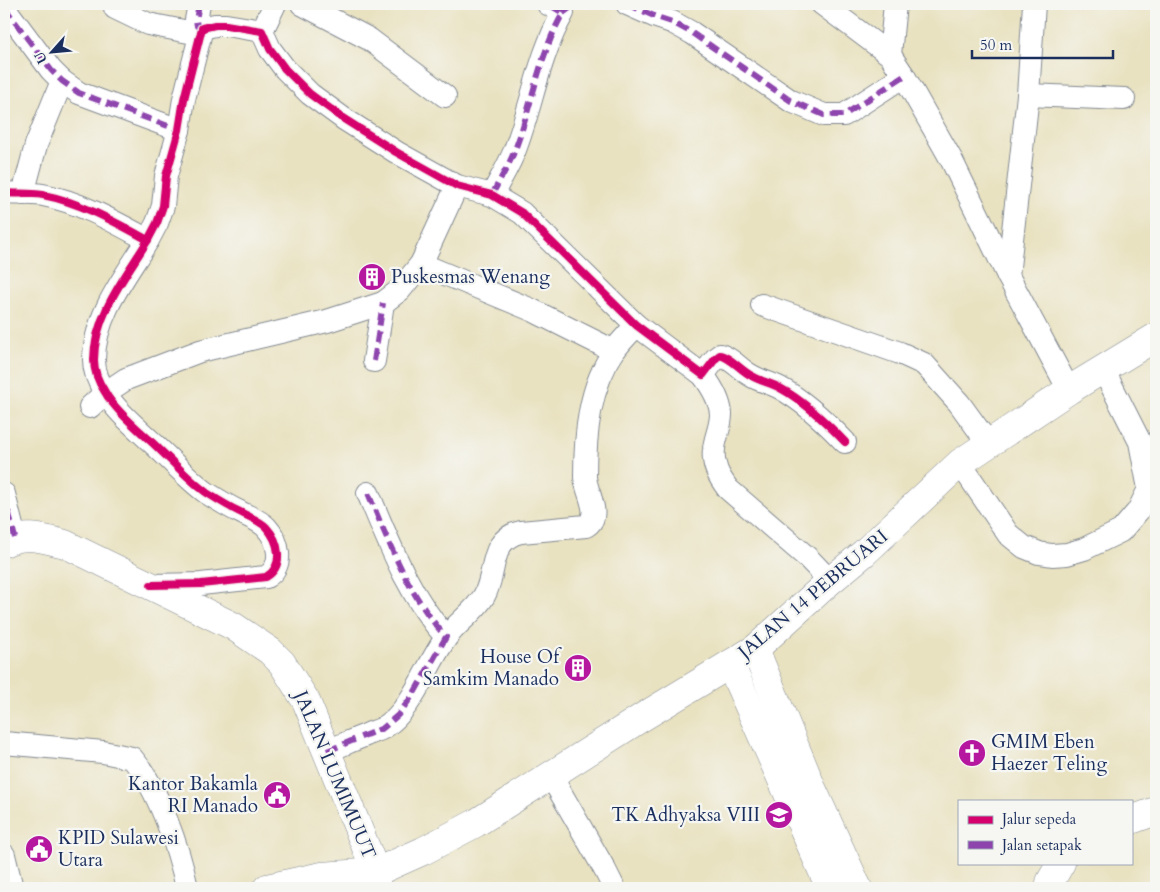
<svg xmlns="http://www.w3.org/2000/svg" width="1160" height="892" font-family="Cardo,serif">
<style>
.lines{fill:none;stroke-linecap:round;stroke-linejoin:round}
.street-casing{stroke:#828890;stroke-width:24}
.secondary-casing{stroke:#828890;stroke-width:29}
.street{stroke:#fff;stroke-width:22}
.secondary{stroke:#fff;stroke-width:28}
.quiet{stroke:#8e44ad;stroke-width:6;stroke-dasharray:12 6;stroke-linecap:butt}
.cycleway-casing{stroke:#f6f6f2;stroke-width:11}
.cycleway{stroke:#d6006c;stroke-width:8}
.labels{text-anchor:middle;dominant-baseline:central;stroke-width:4.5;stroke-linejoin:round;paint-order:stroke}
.poi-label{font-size:19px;fill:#1b2f5e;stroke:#f6f6f2;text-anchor:start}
.street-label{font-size:19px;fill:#1b2f5e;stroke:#f6f6f2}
</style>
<rect width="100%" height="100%" fill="#f6f6f2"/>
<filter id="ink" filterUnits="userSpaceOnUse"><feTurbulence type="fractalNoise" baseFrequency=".02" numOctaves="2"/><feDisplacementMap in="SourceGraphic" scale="10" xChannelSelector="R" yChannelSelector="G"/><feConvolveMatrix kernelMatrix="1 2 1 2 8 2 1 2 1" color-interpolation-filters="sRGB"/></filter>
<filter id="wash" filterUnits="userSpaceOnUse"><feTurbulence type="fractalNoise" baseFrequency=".0096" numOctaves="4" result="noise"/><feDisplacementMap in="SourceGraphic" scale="20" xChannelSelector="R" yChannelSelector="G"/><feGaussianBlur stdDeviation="1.12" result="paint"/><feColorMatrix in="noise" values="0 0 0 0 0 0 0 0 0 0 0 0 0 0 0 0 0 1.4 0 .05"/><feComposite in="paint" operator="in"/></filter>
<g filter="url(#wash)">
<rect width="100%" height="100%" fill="#e9e2c1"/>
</g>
<g filter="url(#ink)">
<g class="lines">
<defs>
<g id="street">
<polyline points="199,4 196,20 197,26 202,28"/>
<polyline points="302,4 369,39 445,96"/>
<polyline points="627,4 654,16 672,22 692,33 791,101 824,115 844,115 904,76"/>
<polyline points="822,4 890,55 904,76 951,159 1008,276 1069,390"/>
<polyline points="4,7 51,70 62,81 79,93 179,130"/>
<polyline points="115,8 148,24 199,34"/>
<polyline points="262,31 275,4"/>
<polyline points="890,55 895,4"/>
<polyline points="1028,95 1124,99"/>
<path d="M4,193C17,194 30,193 43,195C80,202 115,222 148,240C126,276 94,315 94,360C94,371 99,383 105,392C115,411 144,434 160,450C175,464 190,481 207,493C218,500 229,507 240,512C249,517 259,520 266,527C279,541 285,566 266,577L201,584L151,585"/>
<polyline points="23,194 36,145 62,81"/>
<path d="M492,195C500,179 510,164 516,147C533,101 539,56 563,13L548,4"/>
<path d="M148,240L157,223L163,206L166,176L179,130L184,99L202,28L215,25H226L262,31L270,49L285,69L310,94L344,119L396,152L457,186L492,195L522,213L636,325L703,375L716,358L720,355C732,358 740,370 752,376C760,381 771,383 780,388C804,401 826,422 845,442"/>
<polyline points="421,264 532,310 614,351"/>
<polyline points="1008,276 1028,95 1034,4"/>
<polyline points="762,305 860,339 900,353 924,364 959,403 988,443"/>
<polyline points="374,361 383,303"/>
<path d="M703,375C712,387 720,400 721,414C721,427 715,437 714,449C712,465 719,477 728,489L808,558L830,581"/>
<polyline points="90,407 105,393 126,379 200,351 327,321 383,303 400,290 421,264 457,186"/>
<polyline points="960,463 1008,534 1024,547 1039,553 1052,555 1067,554 1084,549 1121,531 1138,511 1149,489 1140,442 1103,369"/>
<path d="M368,493C389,543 409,596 446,637"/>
<polyline points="4,494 15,538"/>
<path d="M4,743L103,752L132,758C158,788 179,849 187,888"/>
<path d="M327,751C340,746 353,740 366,735C371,732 378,731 383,728C413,710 426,665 446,638C456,623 474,613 484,596C497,573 488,539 521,532L586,526C603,515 586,493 585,477C585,434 589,387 614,351C620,342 629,334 636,325"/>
<polyline points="551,776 605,870 614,888"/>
<polyline points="4,855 12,888"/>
</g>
<g id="secondary">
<path d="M4,543C24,532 45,539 65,544L233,626L270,651L282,663L306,701L376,872V888"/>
<polyline points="755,649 812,788 858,888"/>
<polyline points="730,664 830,888"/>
<polyline points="1131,820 1156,811"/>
<polyline points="267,888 322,876 376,872 423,851 476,823 641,718 755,649 830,581 864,553 960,463 1069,390 1156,337"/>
<polyline points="1050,888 1050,882 1061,863"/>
</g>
</defs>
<use href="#street" class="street-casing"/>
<use href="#secondary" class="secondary-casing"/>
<use href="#street" class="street"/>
<use href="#secondary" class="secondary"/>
<g class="quiet">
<polyline points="199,4 196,20 197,26 202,28"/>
<polyline points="627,4 654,16 672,22 692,33 791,101 824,115 844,115 904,76"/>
<polyline points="4,7 51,70 62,81 79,93 179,130"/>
<polyline points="563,13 575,4"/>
<path d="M492,195C500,179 510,164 516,147C533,101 539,56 563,13L548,4"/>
<polyline points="374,361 383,303"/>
<polyline points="4,494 15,538"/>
<path d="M327,751L383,728L398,715L413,695L446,637C409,596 389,543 368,493"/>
</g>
<defs>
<g id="cycleway">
<path d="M4,193C17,194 30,193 43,195C80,202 115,222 148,240C126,276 94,315 94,360C94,371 99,383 105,392C115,411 144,434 160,450C175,464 190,481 207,493C218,500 229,507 240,512C249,517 259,520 266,527C279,541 285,566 266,577L201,584L151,585"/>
<path d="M148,240L157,223L163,206L166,176L179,130L184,99L202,28L215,25H226L262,31L270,49L285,69L310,94L344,119L396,152L457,186L492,195L522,213L636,325L703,375L716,358L720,355C732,358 740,370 752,376C760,381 771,383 780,388C804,401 826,422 845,442"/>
</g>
</defs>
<use href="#cycleway" class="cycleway-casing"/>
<use href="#cycleway" class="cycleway"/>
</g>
</g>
<defs>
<symbol id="building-disc" viewBox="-11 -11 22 22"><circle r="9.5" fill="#b5179e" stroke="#f6f6f2"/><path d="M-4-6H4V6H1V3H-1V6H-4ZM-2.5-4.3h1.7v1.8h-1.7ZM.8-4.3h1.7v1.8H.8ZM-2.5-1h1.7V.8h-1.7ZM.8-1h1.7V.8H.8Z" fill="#fff"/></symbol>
<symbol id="church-disc" viewBox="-11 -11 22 22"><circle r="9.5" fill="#b5179e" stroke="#f6f6f2"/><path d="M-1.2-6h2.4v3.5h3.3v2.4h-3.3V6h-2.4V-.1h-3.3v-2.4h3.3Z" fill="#fff"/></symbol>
<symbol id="civic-disc" viewBox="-11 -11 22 22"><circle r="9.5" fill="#b5179e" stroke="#f6f6f2"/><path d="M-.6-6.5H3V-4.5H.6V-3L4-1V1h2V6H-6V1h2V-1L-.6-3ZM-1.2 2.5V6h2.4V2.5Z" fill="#fff"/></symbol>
<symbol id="school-disc" viewBox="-11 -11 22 22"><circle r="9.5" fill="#b5179e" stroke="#f6f6f2"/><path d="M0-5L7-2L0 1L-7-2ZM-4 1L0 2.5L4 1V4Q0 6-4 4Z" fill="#fff"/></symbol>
</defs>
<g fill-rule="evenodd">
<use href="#building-disc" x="356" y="261" width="32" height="32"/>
<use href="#building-disc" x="562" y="652" width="32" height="32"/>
<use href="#church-disc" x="956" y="737" width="32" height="32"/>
<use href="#civic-disc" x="261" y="779" width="32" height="32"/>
<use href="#school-disc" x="763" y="799" width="32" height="32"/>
<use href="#civic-disc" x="23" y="833" width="32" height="32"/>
</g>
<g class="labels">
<g class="poi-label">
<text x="391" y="277">Puskesmas Wenang</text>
<text x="559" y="657" text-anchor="end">House Of<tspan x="559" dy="22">Samkim Manado</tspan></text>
<text x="991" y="742">GMIM Eben<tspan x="991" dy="22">Haezer Teling</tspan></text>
<text x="258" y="784" text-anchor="end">Kantor Bakamla<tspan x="258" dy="22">RI Manado</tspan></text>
<text x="760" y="815" text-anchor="end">TK Adhyaksa VIII</text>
<text x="58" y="838">KPID Sulawesi<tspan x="58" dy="22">Utara</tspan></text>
</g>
<g class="street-label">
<text transform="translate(813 594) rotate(-40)">JALAN 14 PEBRUARI</text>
<text transform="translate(335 775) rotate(67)">JALAN LUMIMUUT</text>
</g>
</g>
<rect width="1160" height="892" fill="none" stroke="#f6f6f2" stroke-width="20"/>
<rect x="958" y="800" width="175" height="65" fill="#f6f6f2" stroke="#9ea6b7"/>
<rect x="968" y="816" width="25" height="8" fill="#d6006c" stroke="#9ea6b7"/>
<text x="1002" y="824" font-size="15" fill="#1b2f5e">Jalur sepeda</text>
<rect x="968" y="841" width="25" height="8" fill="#8e44ad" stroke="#9ea6b7"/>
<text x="1002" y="850" font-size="15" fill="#1b2f5e">Jalan setapak</text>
<g transform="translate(52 52) rotate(243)" stroke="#f6f6f2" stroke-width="4" paint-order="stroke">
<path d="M0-4L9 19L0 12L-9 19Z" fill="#1b2f5e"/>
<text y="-8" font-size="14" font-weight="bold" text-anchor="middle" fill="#1b2f5e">U</text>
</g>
<path d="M972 50v8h141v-8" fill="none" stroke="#1b2f5e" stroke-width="2.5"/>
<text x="980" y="50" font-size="15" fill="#1b2f5e" stroke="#f6f6f2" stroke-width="4" paint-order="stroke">50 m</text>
</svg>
